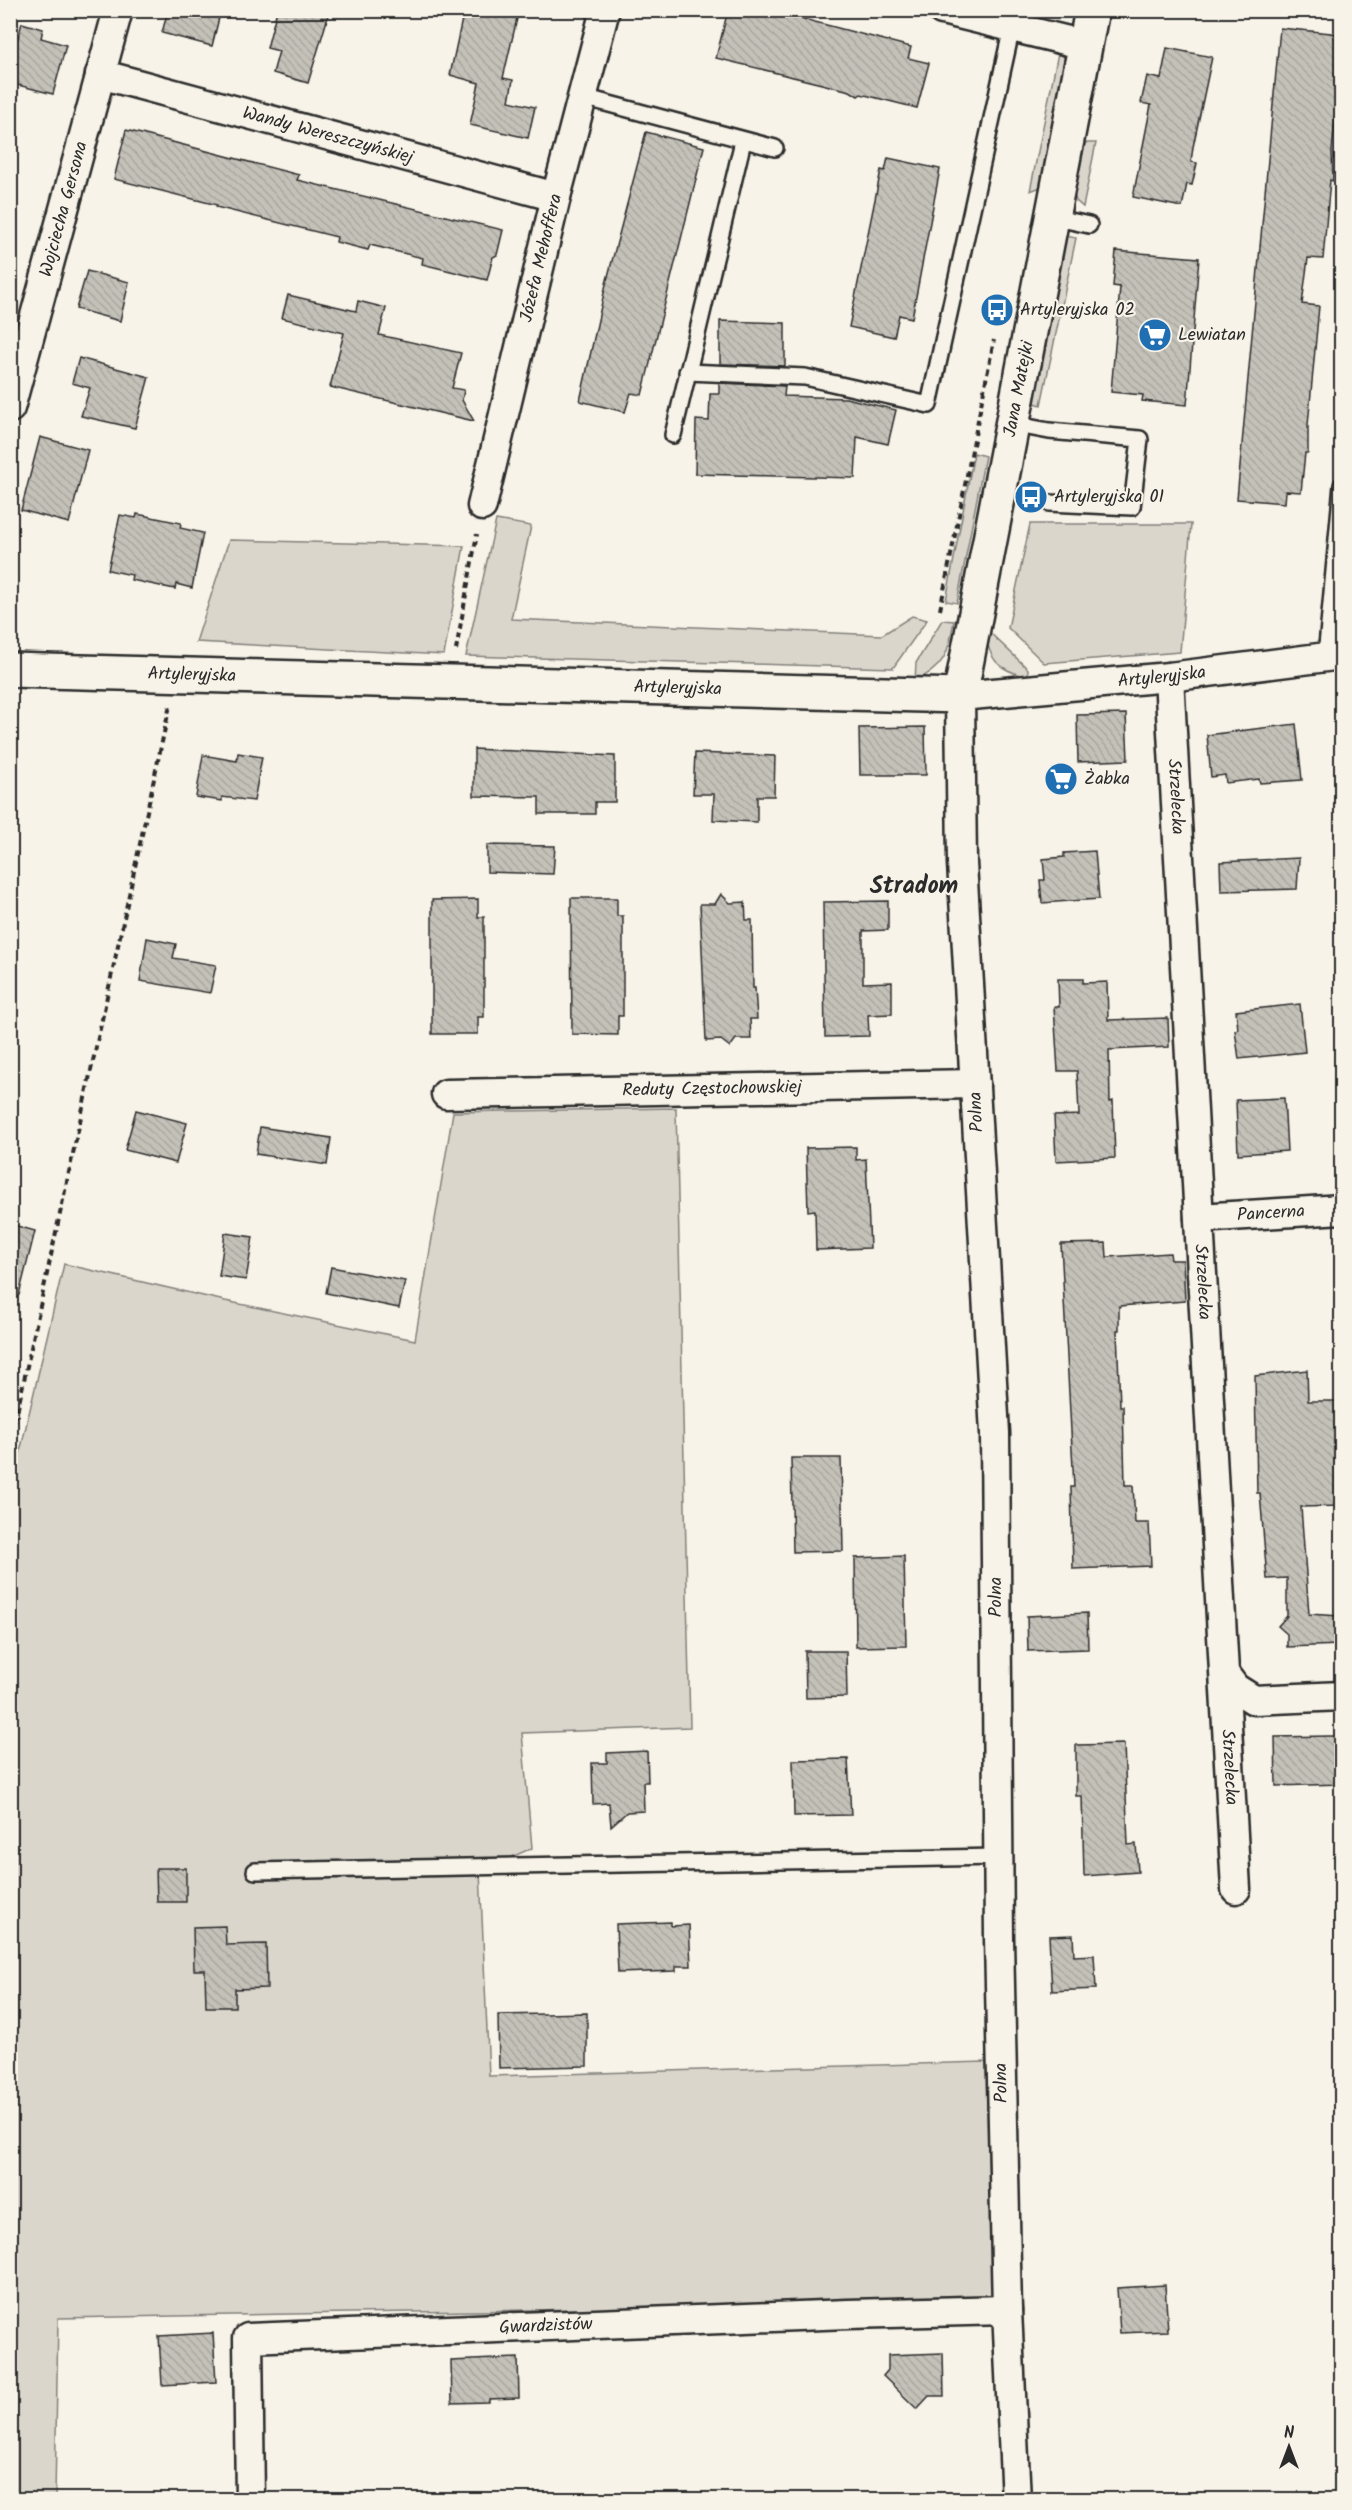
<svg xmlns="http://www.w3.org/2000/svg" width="1352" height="2510" font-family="Kalam,sans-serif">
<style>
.green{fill:#dad6cc;stroke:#82807c;stroke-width:1.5}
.building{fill:url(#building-back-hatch);stroke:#2b2b2b;stroke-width:1.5}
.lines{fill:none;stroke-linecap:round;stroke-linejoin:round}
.service-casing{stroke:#2b2b2b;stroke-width:20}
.minor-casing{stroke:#2b2b2b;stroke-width:33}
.tertiary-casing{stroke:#2b2b2b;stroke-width:38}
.path{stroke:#2b2b2b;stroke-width:4;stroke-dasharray:6 4.5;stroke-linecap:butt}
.service{stroke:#f7f3e8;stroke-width:15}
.minor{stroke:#f7f3e8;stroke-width:28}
.tertiary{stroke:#f7f3e8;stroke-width:33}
.labels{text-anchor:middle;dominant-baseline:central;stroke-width:4.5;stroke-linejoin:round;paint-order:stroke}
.street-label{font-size:18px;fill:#2b2b2b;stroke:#f7f3e8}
.poi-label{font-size:18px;fill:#2b2b2b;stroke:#f7f3e8;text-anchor:start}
.district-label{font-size:24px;font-weight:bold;fill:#2b2b2b;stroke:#f7f3e8}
</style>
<defs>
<pattern id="building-back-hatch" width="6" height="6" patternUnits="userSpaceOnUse" patternTransform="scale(1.5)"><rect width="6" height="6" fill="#c4c1b9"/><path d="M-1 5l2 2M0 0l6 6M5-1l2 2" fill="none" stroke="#a9a69f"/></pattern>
</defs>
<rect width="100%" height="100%" fill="#f7f3e8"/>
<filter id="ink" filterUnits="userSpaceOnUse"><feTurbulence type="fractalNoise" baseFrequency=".0167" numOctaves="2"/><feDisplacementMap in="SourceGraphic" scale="12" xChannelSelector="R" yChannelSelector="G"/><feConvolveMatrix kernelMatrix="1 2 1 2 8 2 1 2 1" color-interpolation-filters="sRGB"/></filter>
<g filter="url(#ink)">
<g class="green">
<polygon points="1058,53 1064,56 1065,67 1041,187 1030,191"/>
<polygon points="1085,143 1096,143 1083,207 1076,201 1074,194"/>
<polygon points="1066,236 1076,238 1041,405 1032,402"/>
<polygon points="974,453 985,456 957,603 946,601"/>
<polygon points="496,520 531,526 511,619 882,635 912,616 927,620 893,668 466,656"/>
<polygon points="1030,524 1191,524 1180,652 1044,663 1008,628"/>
<polygon points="229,540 464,546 444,655 196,642"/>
<path d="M942,620L954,621C948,653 946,666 915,681L916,663Z"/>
<path d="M985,628L1028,669V677C998,670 988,660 985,628Z"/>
<polygon points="676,1108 690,1727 522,1733 532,1848 480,1871 489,2076 986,2062 992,2302 58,2318 55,2499 11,2500 10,1495 64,1264 225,1301 415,1340 453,1112"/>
</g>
<g class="building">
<polygon points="168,10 221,10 212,46 162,33"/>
<polygon points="277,10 330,10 308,83 273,73 279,51 267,48"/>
<polygon points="464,10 519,10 503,78 513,80 509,101 535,107 528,138 470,125 479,83 450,75"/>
<polygon points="728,10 769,10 911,47 908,58 929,63 917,108 861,94 858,96 850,91 716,58"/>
<polygon points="22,23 43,29 41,38 66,45 53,94 10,83 10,66"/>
<polygon points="1280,28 1341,34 1341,63 1332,151 1333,181 1330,180 1323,259 1308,258 1302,304 1319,306 1308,425 1308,453 1305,453 1301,492 1286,491 1285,503 1237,499"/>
<polygon points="1167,48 1212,57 1193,147 1191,162 1197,163 1192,185 1187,184 1182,207 1133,197 1151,105 1141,103 1147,76 1161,79"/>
<polygon points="126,130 299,175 297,180 503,230 497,255 493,257 487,280 422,264 423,258 370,245 368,250 336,242 337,237 216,207 217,205 114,179"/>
<polygon points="646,132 704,147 642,395 631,393 625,412 580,401 606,284"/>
<polygon points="888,158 940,169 912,318 899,315 894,337 849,327 881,170 885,171"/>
<polygon points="1116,251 1199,258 1187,405 1142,401 1143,395 1111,392 1120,287 1113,286"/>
<polygon points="87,271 129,282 120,321 76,309"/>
<polygon points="288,295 356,311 358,301 386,308 379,335 461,353 452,388 464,390 462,400 474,421 330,387 344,333 282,318"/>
<polygon points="720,321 785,323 785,366 720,364"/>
<polygon points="79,358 149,377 135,428 81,416 90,388 72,383"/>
<polygon points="719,383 785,386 784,396 846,398 896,410 888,444 857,437 855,478 695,474 696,420 709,421 710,394 719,394"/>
<polygon points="40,437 88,450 69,523 21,510"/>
<polygon points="137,514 181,523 180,528 203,533 192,588 176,584 175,589 131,580 132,575 108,570 120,515 136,518"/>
<polygon points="1126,714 1128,760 1078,762 1077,715"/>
<polygon points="1296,724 1302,780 1260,783 1259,779 1226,783 1225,775 1211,777 1207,735"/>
<polygon points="925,727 926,775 860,775 859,728"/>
<polygon points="474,749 615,756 615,802 595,802 595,814 539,814 539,797 474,796"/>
<polygon points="238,753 262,757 254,801 222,797 222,801 196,797 203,755 237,761"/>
<polygon points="695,753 775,756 774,796 757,796 757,822 713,820 714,794 693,794"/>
<polygon points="487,845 555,846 553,874 487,872"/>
<polygon points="1095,851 1099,899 1042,903 1040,880 1045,880 1043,859 1064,857 1064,853"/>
<polygon points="1299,858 1297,889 1221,891 1220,862"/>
<polygon points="721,894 730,903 745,902 746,920 752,920 753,988 755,988 757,1019 750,1019 751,1039 736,1039 730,1047 721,1040 706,1041 700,904 715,904"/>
<polygon points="571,898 617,898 617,916 623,916 623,1016 618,1016 618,1035 572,1034"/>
<polygon points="478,899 478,917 484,917 484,1017 478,1017 478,1034 432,1034 432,900"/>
<polygon points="888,901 888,930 863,931 863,983 892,982 892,1014 868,1015 869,1036 825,1037 823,902"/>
<polygon points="147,938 176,944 173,958 216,965 210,993 140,981"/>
<polygon points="1058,979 1083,979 1083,983 1107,982 1108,1020 1168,1018 1169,1047 1109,1050 1110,1102 1113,1101 1115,1158 1056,1161 1054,1116 1079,1115 1077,1071 1058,1071 1054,1007 1059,1007"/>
<polygon points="1300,1004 1305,1052 1239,1059 1235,1030 1238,1029 1236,1011"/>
<polygon points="1284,1098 1287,1151 1238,1154 1236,1100"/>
<polygon points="136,1110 187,1123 176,1163 125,1150"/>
<polygon points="260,1127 331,1138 327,1165 256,1154"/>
<polygon points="856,1147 856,1160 866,1159 870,1248 816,1250 815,1210 808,1211 806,1148"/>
<polygon points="10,1224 35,1231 19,1295 10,1294"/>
<polygon points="225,1233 253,1237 246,1280 219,1276"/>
<polygon points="1106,1243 1107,1257 1170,1253 1171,1260 1183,1260 1185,1301 1119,1306 1119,1330 1117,1330 1120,1406 1123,1406 1125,1485 1133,1485 1135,1523 1149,1523 1151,1566 1073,1569 1071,1487 1074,1487 1061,1244"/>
<polygon points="331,1267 405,1281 399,1308 326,1293"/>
<polygon points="1307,1370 1308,1401 1341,1401 1341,1506 1301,1507 1309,1614 1340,1616 1340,1645 1287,1647 1287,1634 1278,1626 1287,1616 1287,1578 1267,1579 1260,1493 1257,1493 1255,1376"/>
<polygon points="791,1458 841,1458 843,1551 793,1552"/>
<polygon points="904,1556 906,1646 856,1647 855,1558"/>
<polygon points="1087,1613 1088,1649 1028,1651 1027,1616"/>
<polygon points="805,1651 846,1651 847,1697 806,1698"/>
<polygon points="1330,1736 1341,1736 1341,1784 1276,1786 1275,1737"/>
<polygon points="1124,1744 1128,1845 1136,1844 1138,1872 1084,1876 1082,1796 1076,1796 1076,1745"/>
<polygon points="647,1751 648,1782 643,1782 644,1811 627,1812 611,1826 609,1803 593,1804 592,1763 607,1763 607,1753"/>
<polygon points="848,1759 851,1815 794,1816 793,1760"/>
<polygon points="156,1868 186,1868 186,1902 157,1902"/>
<polygon points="671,1922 671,1926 689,1925 691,1966 676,1966 676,1971 618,1973 616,1924"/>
<polygon points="225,1926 226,1945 266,1944 267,1988 235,1989 235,2007 206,2007 205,1970 194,1970 193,1927"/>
<polygon points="1073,1935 1074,1956 1094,1955 1096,1989 1052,1991 1049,1936"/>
<polygon points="587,2013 587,2066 499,2068 498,2015"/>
<polygon points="1165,2285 1168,2331 1120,2333 1117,2288"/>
<polygon points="213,2333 216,2382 162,2385 159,2336"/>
<polygon points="943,2353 944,2396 929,2396 917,2409 883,2376 888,2370 888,2355"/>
<polygon points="518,2358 519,2398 489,2399 489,2402 452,2403 451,2361"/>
</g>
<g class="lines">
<defs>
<g id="service">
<polyline points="583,97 775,148"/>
<polyline points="1052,217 1089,225"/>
<polyline points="687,372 805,377 929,405 1012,27"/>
<polyline points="1012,424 1049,431 1140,439 1132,507 1049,503"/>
<polyline points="673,435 743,141"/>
<polyline points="1326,657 1342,485"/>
<polyline points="255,1871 998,1857"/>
</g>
<g id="minor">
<polyline points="942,10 1085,45"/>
<path id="s1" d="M100,74L556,197"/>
<path id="s2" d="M10,408L118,10"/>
<path id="s3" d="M482,506L556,197L605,10"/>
<path id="s4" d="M1169,677L1236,1889"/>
<path id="s5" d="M446,1094L975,1084"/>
<path id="s6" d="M1199,1218L1342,1209"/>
<polyline points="1226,1676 1235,1688 1254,1700 1342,1696"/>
<path id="s7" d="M250,2500L248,2338L848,2314L1007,2310"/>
<path id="s8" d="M1016,2500L1007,2310L999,1939L995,1433L962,863L960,696L1169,677L1342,655"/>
</g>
<g id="tertiary">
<path id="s9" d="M10,670L960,696L1092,10"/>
</g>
</defs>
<use href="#service" class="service-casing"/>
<use href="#minor" class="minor-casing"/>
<use href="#tertiary" class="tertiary-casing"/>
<g class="path">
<polyline points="940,610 994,340"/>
<polyline points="456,650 477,534"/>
<polyline points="13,1431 170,705"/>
</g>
<use href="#service" class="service"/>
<use href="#minor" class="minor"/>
<use href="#tertiary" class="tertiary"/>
</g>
</g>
<defs>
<symbol id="bus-disc" viewBox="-11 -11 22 22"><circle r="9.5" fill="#1f6fb2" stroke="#f7f3e8"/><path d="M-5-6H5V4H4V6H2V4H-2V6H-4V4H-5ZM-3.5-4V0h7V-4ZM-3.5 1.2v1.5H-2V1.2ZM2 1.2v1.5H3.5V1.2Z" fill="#fff"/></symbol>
<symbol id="supermarket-disc" viewBox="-11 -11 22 22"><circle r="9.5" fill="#1f6fb2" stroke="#f7f3e8"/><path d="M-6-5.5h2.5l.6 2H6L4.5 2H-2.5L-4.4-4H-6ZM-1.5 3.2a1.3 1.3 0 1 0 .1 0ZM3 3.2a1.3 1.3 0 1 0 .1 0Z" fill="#fff"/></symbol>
</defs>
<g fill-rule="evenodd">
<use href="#bus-disc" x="978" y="291" width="38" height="38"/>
<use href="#supermarket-disc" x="1136" y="316" width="38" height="38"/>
<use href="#bus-disc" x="1012" y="478" width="38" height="38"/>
<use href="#supermarket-disc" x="1042" y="760" width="38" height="38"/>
</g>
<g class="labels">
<g class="street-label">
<text stroke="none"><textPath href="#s1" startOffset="236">Wandy Wereszczyńskiej</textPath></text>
<text stroke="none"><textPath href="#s2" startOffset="206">Wojciecha Gersona</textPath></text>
<text stroke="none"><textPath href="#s3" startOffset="255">Józefa Mehoffera</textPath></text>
<text stroke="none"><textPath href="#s9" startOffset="1263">Jana Matejki</textPath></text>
<text stroke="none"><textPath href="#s9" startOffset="182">Artyleryjska</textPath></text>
<text stroke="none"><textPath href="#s8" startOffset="2008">Artyleryjska</textPath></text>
<text stroke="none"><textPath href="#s9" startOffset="668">Artyleryjska</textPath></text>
<text stroke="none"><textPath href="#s4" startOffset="120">Strzelecka</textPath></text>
<text stroke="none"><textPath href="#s5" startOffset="266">Reduty Częstochowskiej</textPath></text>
<text transform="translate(977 1112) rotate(-93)">Polna</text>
<text stroke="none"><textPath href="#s6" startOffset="72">Pancerna</textPath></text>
<text stroke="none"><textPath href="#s4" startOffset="606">Strzelecka</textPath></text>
<text transform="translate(996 1597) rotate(-90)">Polna</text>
<text stroke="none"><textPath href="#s4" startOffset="1092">Strzelecka</textPath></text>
<text transform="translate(1002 2083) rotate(-91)">Polna</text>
<text stroke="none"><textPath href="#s7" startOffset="460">Gwardzistów</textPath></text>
</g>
<g class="poi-label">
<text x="1020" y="310">Artyleryjska 02</text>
<text x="1178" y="335">Lewiatan</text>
<text x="1054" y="497">Artyleryjska 01</text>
<text x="1084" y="779">Żabka</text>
</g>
<g class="district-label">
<text x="914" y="886">Stradom</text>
</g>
</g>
<rect width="1352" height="2510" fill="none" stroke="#f7f3e8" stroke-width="36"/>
<rect x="18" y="18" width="1316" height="2474" fill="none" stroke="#2b2b2b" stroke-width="2" filter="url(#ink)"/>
<g transform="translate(1289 2447)" stroke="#f7f3e8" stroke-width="4.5" paint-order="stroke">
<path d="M0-4.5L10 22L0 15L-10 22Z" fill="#2b2b2b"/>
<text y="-9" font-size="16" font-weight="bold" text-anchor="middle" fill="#2b2b2b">N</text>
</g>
</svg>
